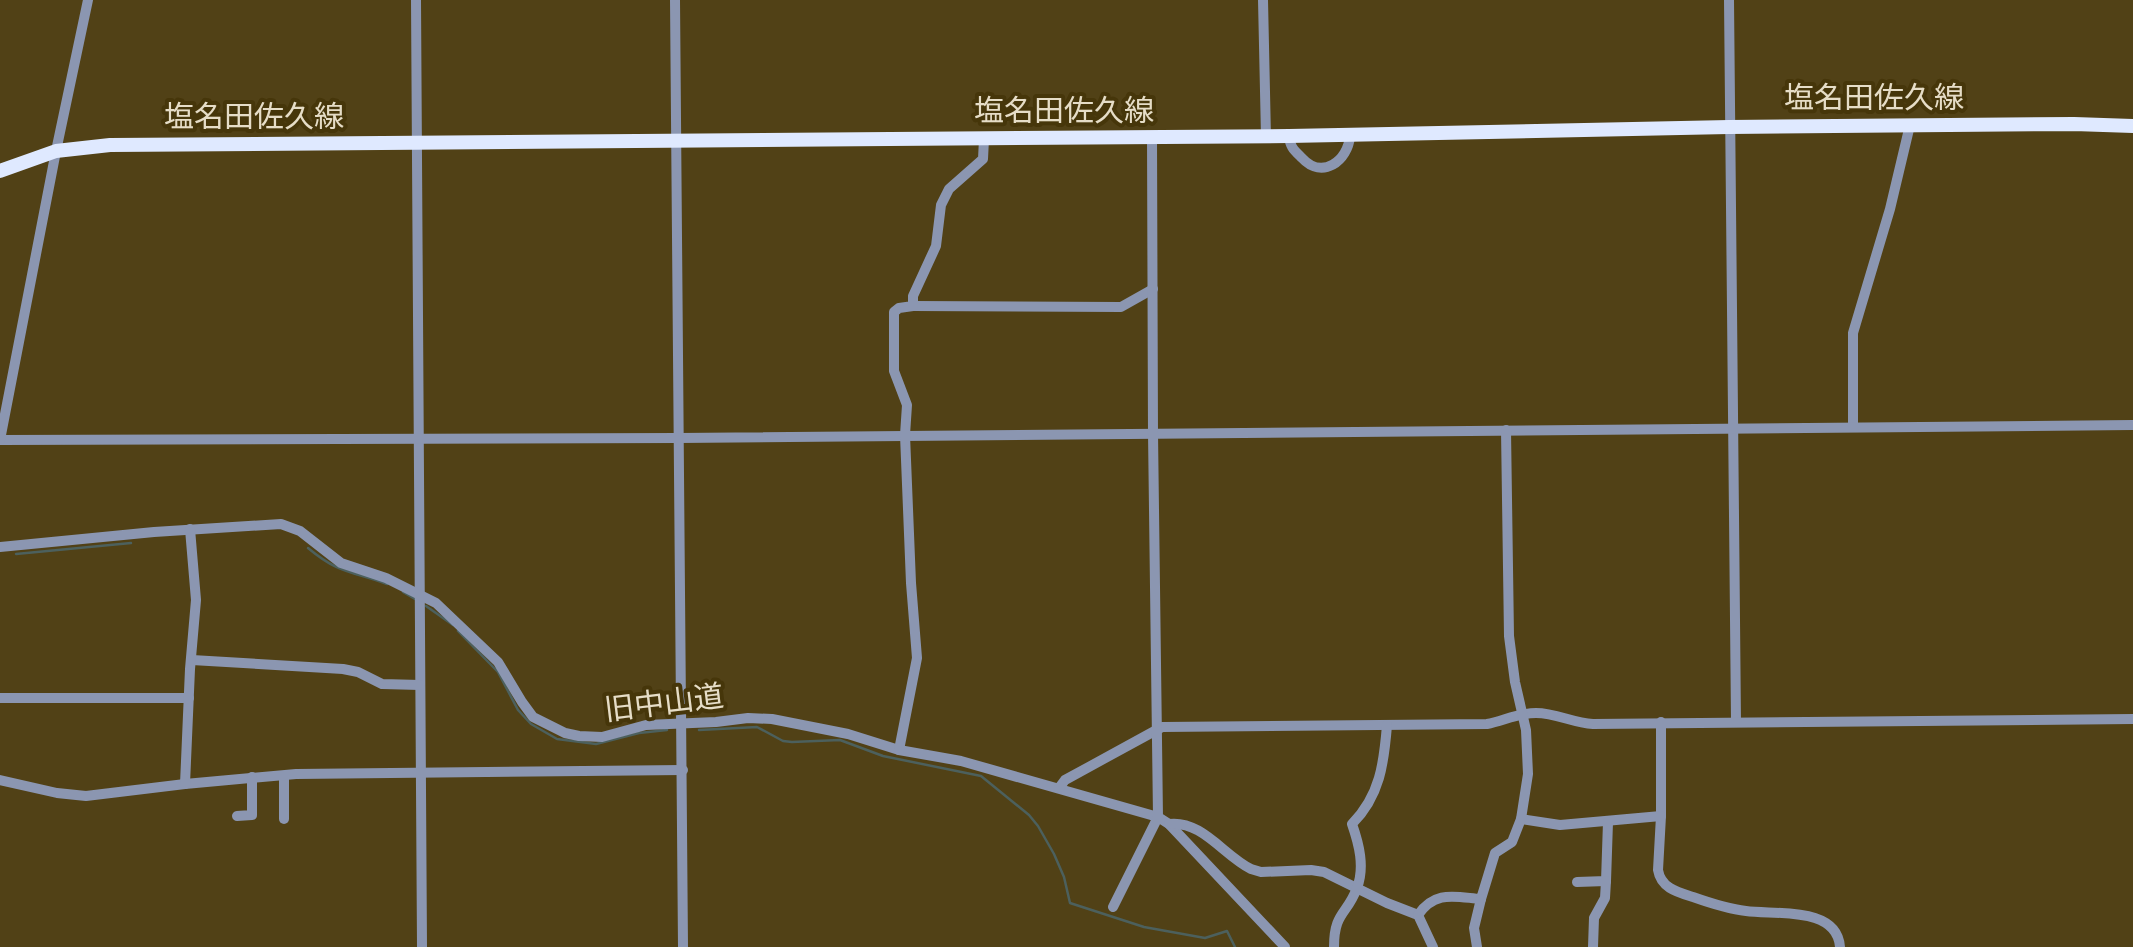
<svg xmlns="http://www.w3.org/2000/svg" width="2133" height="947" font-family="Karla,'Noto Sans JP',sans-serif">
<style>
.lines{fill:none;stroke-linecap:round;stroke-linejoin:round}
.stream{stroke:#4c605d;stroke-width:2.5}
.minor{stroke:#8b96b1;stroke-width:10}
.major{stroke:#dfe9ff;stroke-width:14}
.labels{text-anchor:middle;dominant-baseline:central;stroke-width:8;stroke-linejoin:round;paint-order:stroke}
.street-label{font-size:30px;fill:#e6ddc7;stroke:#46360a}
</style>
<rect width="100%" height="100%" fill="#514116"/>
<g class="lines">
<g class="stream">
<path d="M308,548C339,574 351,571 387,584"/>
<polyline points="16,554 131,543"/>
<polyline points="403,592 415,599"/>
<polyline points="426,606 453,625"/>
<polyline points="458,631 498,672 518,710 531,724 557,739 596,744 639,733 667,730"/>
<polyline points="699,730 757,727 783,741 792,742 840,740 883,756 981,776 1029,815 1038,826 1054,854 1064,877 1070,903 1144,927 1205,938 1227,931 1235,947"/>
</g>
<g class="minor">
<polyline points="416,0 422,947"/>
<polyline points="675,0 683,947"/>
<polyline points="1263,0 1266,137"/>
<polyline points="1729,0 1736,722"/>
<path d="M1289,136C1290,147 1294,150 1302,158C1322,180 1348,161 1350,136"/>
<polyline points="913,306 1121,307 1153,289"/>
<polyline points="1853,427 1853,333 1890,209 1910,125"/>
<polyline points="0,440 679,438 2133,425"/>
<polyline points="0,440 56,151 88,0"/>
<polyline points="0,547 154,532 281,524 300,531 341,563 386,578 436,603 498,662 522,702 533,717 565,733 579,736 602,737 646,725 716,722 748,718 772,719 848,734 899,750 961,761 1158,817 1169,824 1285,947"/>
<polyline points="192,660 343,669 358,672 382,684 420,685"/>
<polyline points="0,698 189,698"/>
<path d="M1661,722V816L1658,870C1661,888 1677,892 1693,897C1710,903 1728,909 1746,911C1776,915 1837,906 1840,947"/>
<polyline points="899,750 917,658 911,583 905,435 907,405 894,371 894,312 899,308 913,306 913,296 936,246 941,205 949,189 983,159 984,139"/>
<polyline points="284,776 284,819"/>
<polyline points="0,780 57,793 86,796 185,784 296,774 683,770"/>
<polyline points="185,784 190,669 196,600 190,529"/>
<path d="M1059,788L1065,780L1162,727L1487,724C1503,721 1518,713 1536,713C1556,713 1573,723 1593,724L2133,719"/>
<polyline points="237,816 252,815 252,777"/>
<polyline points="1521,819 1560,825 1661,816"/>
<path d="M1169,824C1202,820 1224,856 1251,869L1261,872L1311,870L1324,872L1387,903L1418,915L1433,947"/>
<polyline points="1577,882 1606,881 1608,822"/>
<polyline points="1113,907 1158,817 1153,433 1152,137"/>
<path d="M1418,915C1435,890 1455,897 1481,899L1495,853L1512,842L1521,819L1528,774L1526,730L1515,682L1509,636L1506,430"/>
<path d="M1334,947C1334,912 1347,915 1357,888C1365,867 1359,844 1352,824C1380,796 1384,763 1387,725"/>
<polyline points="1477,947 1474,928 1481,899"/>
<polyline points="1593,947 1594,918 1605,898 1606,881"/>
</g>
<polyline class="major" points="0,171 56,151 110,145 1289,136 1729,127 2074,124 2133,126"/>
</g>
<g class="labels">
<g class="street-label">
<text x="1874" y="98">塩名田佐久線</text>
<text x="1064" y="111">塩名田佐久線</text>
<text x="254" y="117">塩名田佐久線</text>
<text transform="translate(664 703) rotate(-7)">旧中山道</text>
</g>
</g>
</svg>
